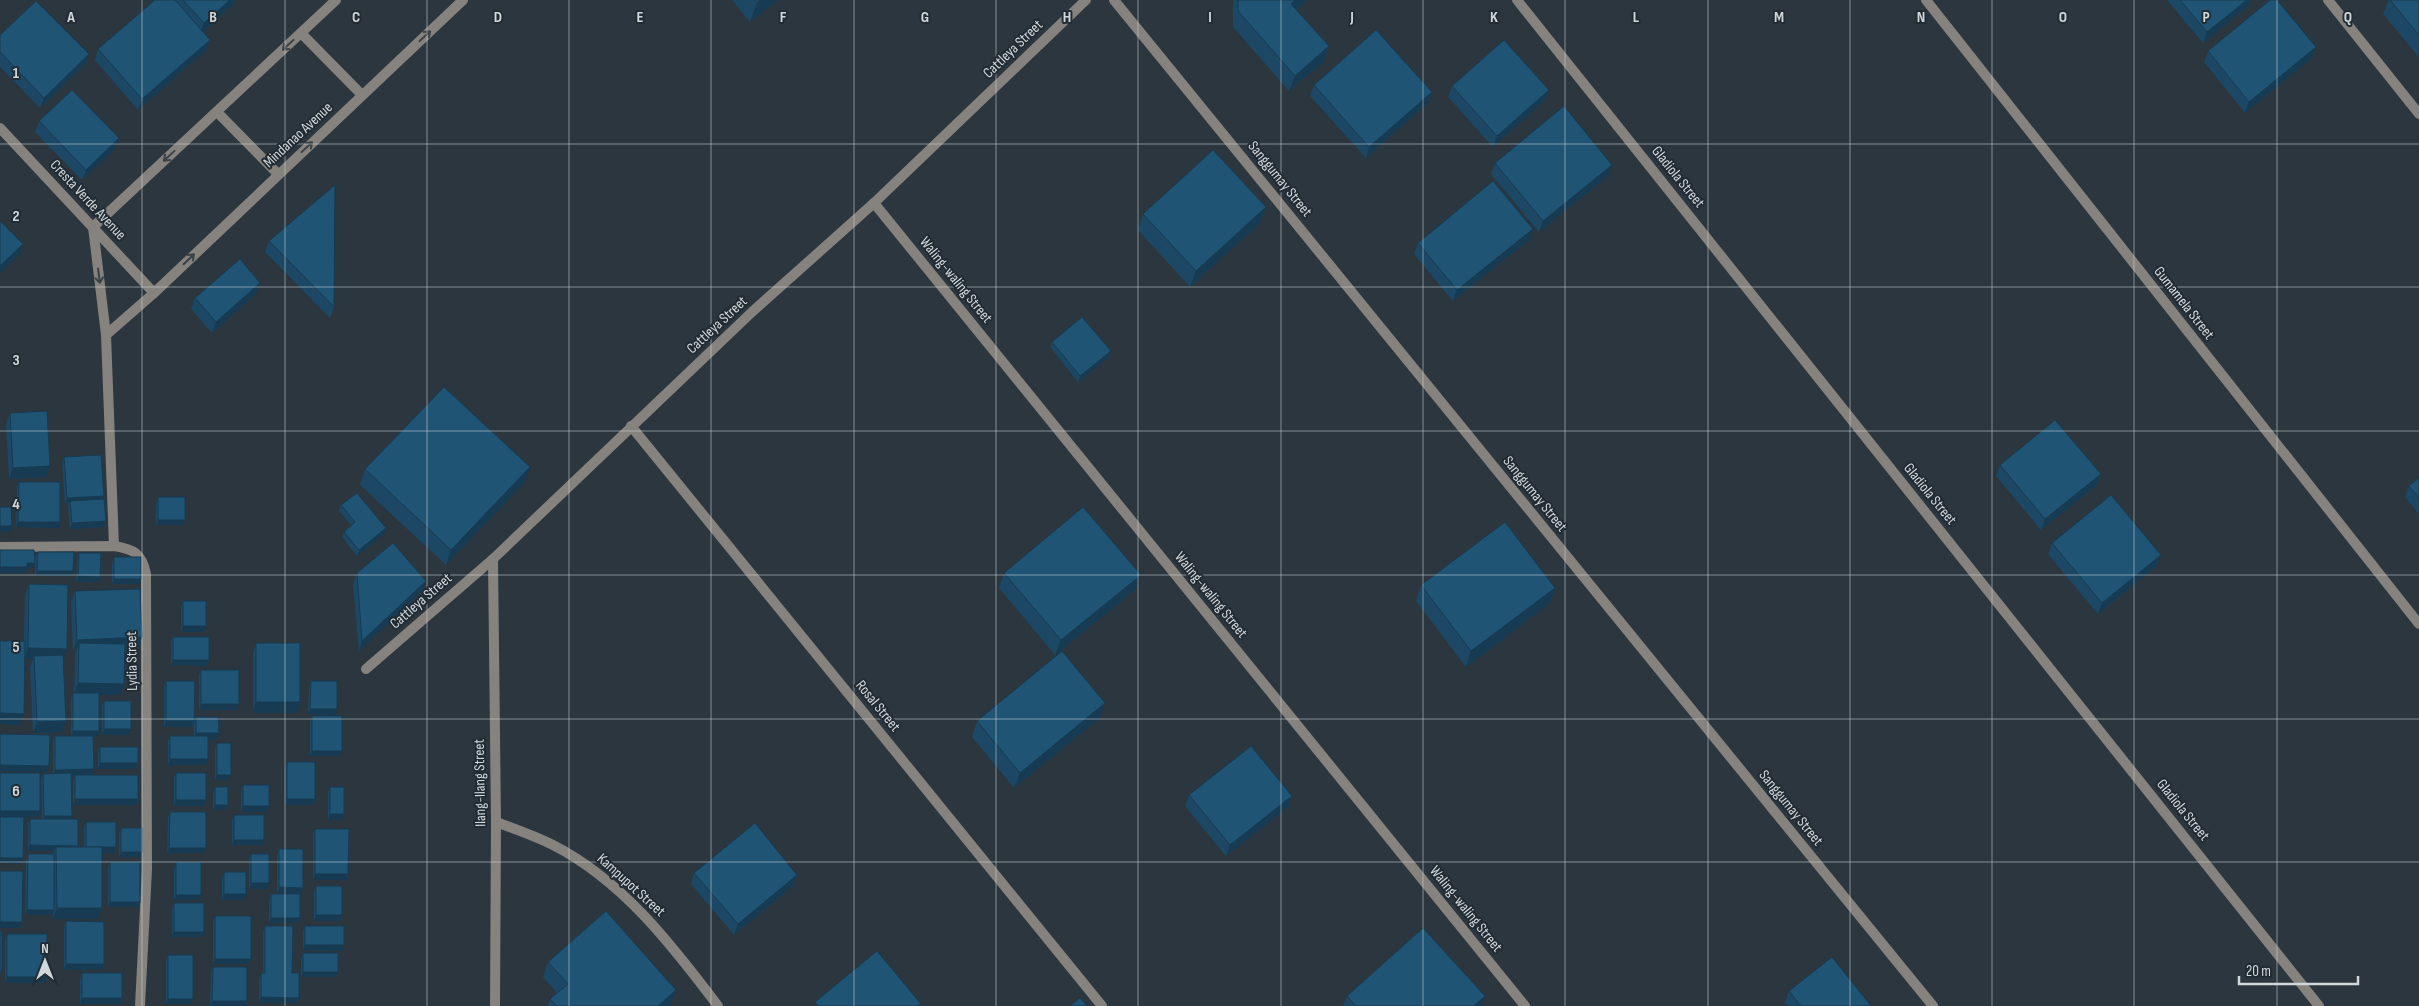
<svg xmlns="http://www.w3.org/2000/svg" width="2419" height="1006" font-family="'Sofia Sans Condensed',sans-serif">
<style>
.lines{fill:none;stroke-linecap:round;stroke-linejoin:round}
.minor{stroke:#86827d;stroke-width:10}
.tertiary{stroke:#86827d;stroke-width:10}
.wall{fill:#1c4865}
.shaded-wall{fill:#163b52}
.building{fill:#205475;stroke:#163b52}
.oneway{stroke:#3b4246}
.grid{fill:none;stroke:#d1d8dc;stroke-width:1;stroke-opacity:0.55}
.labels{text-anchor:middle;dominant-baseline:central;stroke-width:4;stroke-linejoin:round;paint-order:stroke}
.street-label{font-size:15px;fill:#d1d8dc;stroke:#222c34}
.grid-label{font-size:16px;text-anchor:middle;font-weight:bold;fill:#d1d8dc;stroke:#222c34;stroke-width:4;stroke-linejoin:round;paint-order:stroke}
</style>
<rect width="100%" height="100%" fill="#2c363e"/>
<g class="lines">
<g class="minor">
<polyline points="1114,0 1933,1006"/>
<polyline points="1517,0 2319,1006"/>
<polyline points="1926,0 2419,624"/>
<polyline points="2328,0 2419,114"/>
<polyline points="874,203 1525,1006"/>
<polyline points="93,227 106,335 114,546"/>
<polyline points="106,335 154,293"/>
<polyline points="631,426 1102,1006"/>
<path d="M0,547L114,546C133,549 142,553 146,574L147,869L140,1006"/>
<polyline points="493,559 496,822 495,1006"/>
<polyline points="366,669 493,559 752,312 874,203 1086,0"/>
<path d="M496,822C515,829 535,836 553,845C622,880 672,945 718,1006"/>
</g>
<g class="tertiary">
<polyline points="301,33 362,95"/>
<polyline points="217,112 278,174"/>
<polyline points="0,128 154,293 463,0"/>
<polyline points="93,227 336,0"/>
</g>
</g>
<g class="wall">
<polygon points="155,0 235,0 233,5 203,32 210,40 206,50 138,110 95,60 98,49"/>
<polygon points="732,0 778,0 750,22"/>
<polygon points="1233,0 1307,0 1296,10 1329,46 1323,62 1289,91 1233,27"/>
<polygon points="2167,0 2251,0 2249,5 2203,43"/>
<polygon points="2389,0 2419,0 2419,57 2383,14"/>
<polygon points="0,35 85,65 40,108 0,67"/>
<polygon points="2316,47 2312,58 2245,113 2204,62 2208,51"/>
<polygon points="1314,85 1432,92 1428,103 1366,158 1310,96"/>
<polygon points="1452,86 1545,100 1493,147 1448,97"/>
<polygon points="39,121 115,149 82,180 35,132"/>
<polygon points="1495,163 1608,176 1539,232 1491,174"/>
<polygon points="1143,214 1260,223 1190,287 1138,230"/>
<polygon points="1529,240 1453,301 1414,254 1418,243"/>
<polygon points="269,241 334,307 330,318 265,252"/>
<polygon points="256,294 212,333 191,309 195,298"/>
<polygon points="1052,342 1109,357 1078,382 1050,347"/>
<polygon points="10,413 50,466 46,477 9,479 6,424"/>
<polygon points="64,457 104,496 103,499 106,521 104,527 70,529 68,506 69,503 65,504 62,463"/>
<polygon points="2000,465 2101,474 2097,485 2041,530 1996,476"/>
<polygon points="530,467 524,483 446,565 360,485 365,469"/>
<polygon points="2419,478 2419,514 2405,497 2409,486"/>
<polygon points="19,482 58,528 16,527 17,487"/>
<polygon points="158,497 183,525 156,525 156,503"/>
<polygon points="341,505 386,528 384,534 357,556 342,537 344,532 351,525 339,511"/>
<polygon points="2052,543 2161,555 2157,566 2098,614 2048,554"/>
<polygon points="38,552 71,576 35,576 35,558"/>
<polygon points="79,553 100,577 98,582 76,582 77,558"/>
<polygon points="114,557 139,584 112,584 112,563"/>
<polygon points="357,573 422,591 359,651 353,584"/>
<polygon points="1004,573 1135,590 1055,655 999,588"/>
<polygon points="29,584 63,659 62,732 33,733 30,667 33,659 24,659 20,725 0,724 0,641 24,641 25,595"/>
<polygon points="1421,585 1555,588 1550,603 1466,667 1416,601"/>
<polygon points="75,591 142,637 138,648 125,649 120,695 99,694 99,731 97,737 93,737 92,775 138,799 136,805 73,805 73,780 75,775 71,775 70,819 78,847 84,847 84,828 86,822 116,847 114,853 102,853 98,919 53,919 53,912 52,915 25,915 26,860 28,854 53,854 54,851 28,851 28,824 30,819 42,819 41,779 43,774 53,774 53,742 55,736 71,736 71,698 73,693 74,693 75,654 76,651 73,651 71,602"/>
<polygon points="183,601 204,632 181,632 181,607"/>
<polygon points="173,637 209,660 207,666 171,665 171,642"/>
<polygon points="256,643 300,702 296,713 253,713 253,653"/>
<polygon points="201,670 236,710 199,710 199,675"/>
<polygon points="166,681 194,721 196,717 217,739 208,739 206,765 168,765 168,741 170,736 194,736 193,723 192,727 164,727 164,686"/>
<polygon points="311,681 335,715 308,714 309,687"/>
<polygon points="104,701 131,729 129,735 102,735 102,706"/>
<polygon points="312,716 342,751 340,756 310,756 310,722"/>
<polygon points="1100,718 1014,788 972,737 977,721"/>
<polygon points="217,743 229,780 215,780 215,748"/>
<polygon points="100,747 138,763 136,769 98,769 98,752"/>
<polygon points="287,762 313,805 285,805 285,768"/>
<polygon points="176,773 204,806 174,806 174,778"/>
<polygon points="243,785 267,812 241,812 241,791"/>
<polygon points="215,787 226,810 213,810 213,793"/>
<polygon points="330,787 344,814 342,820 328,820 328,793"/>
<polygon points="1189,795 1292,796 1288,807 1226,856 1185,806"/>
<polygon points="170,812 204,853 167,853 168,818"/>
<polygon points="234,815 262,845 232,845 232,820"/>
<polygon points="121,828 142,852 140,857 119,857 119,834"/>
<polygon points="315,829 348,874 346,880 313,880 313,834"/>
<polygon points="279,849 301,894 277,893 277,855"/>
<polygon points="251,854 267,889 249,889 249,860"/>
<polygon points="110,862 140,902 138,907 108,907 108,867"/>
<polygon points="176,862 199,900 174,900 174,868"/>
<polygon points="224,872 244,900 222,900 222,878"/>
<polygon points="694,873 797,875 793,886 734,935 691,884"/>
<polygon points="316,886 342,915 340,921 314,921 314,892"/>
<polygon points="271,894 298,923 269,923 269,900"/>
<polygon points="174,903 202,937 172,937 172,909"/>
<polygon points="215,916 249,964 213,964 213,921"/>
<polygon points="66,921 104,964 102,970 64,970 64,927"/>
<polygon points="265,926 299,998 297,1003 259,1002 259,979 261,973 263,973 263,931"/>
<polygon points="305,926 344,945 342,951 303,950 303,931"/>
<polygon points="7,934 44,983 5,983 5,939"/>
<polygon points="303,953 338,972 336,977 301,977 301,959"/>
<polygon points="168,955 191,1004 166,1004 166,961"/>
<polygon points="548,962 676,990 670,1006 548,1006 550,999 557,993 543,977"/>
<polygon points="213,967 245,1006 210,1006 211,972"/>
<polygon points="82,973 122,998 120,1004 80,1004 80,979"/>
<polygon points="1789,991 1871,1006 1788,1006 1785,1002"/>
<polygon points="1347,996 1481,1006 1343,1006"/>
</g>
<g class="shaded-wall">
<polygon points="230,0 235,0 233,5 200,34 204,23"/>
<polygon points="760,0 778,0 750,22 757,3"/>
<polygon points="1295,0 1307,0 1285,19 1291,4"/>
<polygon points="2247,0 2251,0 2249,5 2203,43 2207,32"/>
<polygon points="210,40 206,50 138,110 142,99"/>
<polygon points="1329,46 1323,62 1289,91 1295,76"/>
<polygon points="2316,47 2312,58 2245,113 2249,102"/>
<polygon points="89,54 85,65 40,108 44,98"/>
<polygon points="1549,90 1545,100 1493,147 1497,136"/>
<polygon points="1432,92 1428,103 1366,158 1369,147"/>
<polygon points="119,138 115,149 82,180 86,170"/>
<polygon points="1612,165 1608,176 1539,232 1543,221"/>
<polygon points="1266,207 1260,223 1190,287 1196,271"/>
<polygon points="1533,229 1529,240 1453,301 1457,290"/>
<polygon points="23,244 19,255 0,273 0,266"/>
<polygon points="260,283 256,294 212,333 216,322"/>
<polygon points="1111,351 1109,357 1078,382 1080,376"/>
<polygon points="50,466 46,477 9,479 13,468"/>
<polygon points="530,467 524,483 446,565 451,550"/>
<polygon points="2101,474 2097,485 2041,530 2045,519"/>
<polygon points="104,496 102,502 70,501 69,503 65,504 67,498"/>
<polygon points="158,520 185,520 183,525 156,525"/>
<polygon points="106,521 104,527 70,529 72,523"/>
<polygon points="18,522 60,522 58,528 16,527"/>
<polygon points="0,526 12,526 10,531 0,532"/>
<polygon points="386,528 384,534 357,556 359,550"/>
<polygon points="2161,555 2157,566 2098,614 2102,603"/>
<polygon points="27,563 35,563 33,568 27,568 25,573 0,573 0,567"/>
<polygon points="37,571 73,571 71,576 35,576"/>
<polygon points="1141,575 1135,590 1055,655 1061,640"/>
<polygon points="78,576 100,577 98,582 76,582"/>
<polygon points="114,579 141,579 139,584 112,584"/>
<polygon points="426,581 422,591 359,651 362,641"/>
<polygon points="1555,588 1550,603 1466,667 1471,651"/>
<polygon points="183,626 206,626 204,632 181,632"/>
<polygon points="142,637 138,648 78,651 79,643 76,651 73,651 77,640"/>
<polygon points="28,648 67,649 63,659 34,656 33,659 24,659"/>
<polygon points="173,660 209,660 207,666 171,665"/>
<polygon points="78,683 124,684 120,695 74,694"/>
<polygon points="256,702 300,702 296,713 253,713"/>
<polygon points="1105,703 1100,718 1014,788 1020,773"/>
<polygon points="201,704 239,704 236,710 199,710"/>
<polygon points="310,709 337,709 335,715 308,714"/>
<polygon points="0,713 24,714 20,725 0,724"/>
<polygon points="66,721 62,732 33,733 37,722"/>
<polygon points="166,721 194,721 192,727 164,727"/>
<polygon points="104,729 131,729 129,735 102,735"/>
<polygon points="73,731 99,731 97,737 71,737"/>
<polygon points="196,733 219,733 217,739 194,739"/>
<polygon points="312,751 342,751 340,756 310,756"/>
<polygon points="170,759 208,759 206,765 168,765"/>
<polygon points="100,763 138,763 136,769 98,769"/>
<polygon points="0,765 49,766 47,772 0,771"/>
<polygon points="94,769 92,775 53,776 55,770"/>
<polygon points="217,775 231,775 229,780 215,780"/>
<polygon points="1292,796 1288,807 1226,856 1230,845"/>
<polygon points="75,799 138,799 136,805 73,805"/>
<polygon points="287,799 315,799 313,805 285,805"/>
<polygon points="176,800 206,800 204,806 174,806"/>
<polygon points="215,805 228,805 226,810 213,810"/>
<polygon points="243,806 269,806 267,812 241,812"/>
<polygon points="0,811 40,811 38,817 0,817"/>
<polygon points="330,814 344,814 342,820 328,820"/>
<polygon points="44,816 72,816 70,822 42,822"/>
<polygon points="234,840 264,840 262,845 232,845"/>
<polygon points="30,845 78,846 76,851 56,847 54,851 28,851"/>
<polygon points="86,847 116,847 114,853 84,853"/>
<polygon points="169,848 206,848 204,853 167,853"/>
<polygon points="121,852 142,852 140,857 119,857"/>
<polygon points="0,858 23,858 21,864 0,863"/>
<polygon points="315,874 348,874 346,880 313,880"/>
<polygon points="797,875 793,886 734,935 738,924"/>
<polygon points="251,883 269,883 267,889 249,889"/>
<polygon points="279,887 303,888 301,894 277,893"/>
<polygon points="224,894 246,894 244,900 222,900"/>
<polygon points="176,895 201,895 199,900 174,900"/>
<polygon points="110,902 140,902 138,907 108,907"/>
<polygon points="57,908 102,908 98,919 53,919"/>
<polygon points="27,910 54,910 52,915 25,915"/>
<polygon points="316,915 342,915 340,921 314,921"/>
<polygon points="271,918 300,918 298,923 269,923"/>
<polygon points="0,922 22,922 20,928 0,928"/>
<polygon points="174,932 204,932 202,937 172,937"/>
<polygon points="305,945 344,945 342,951 303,950"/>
<polygon points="215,959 251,959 249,964 213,964"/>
<polygon points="66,964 104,964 102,970 64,970"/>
<polygon points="303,972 338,972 336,977 301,977"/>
<polygon points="7,977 46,977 44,983 5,983"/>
<polygon points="676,990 670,1006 658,1006"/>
<polygon points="1485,996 1481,1006 1474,1006"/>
<polygon points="261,997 299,998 297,1003 259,1002"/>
<polygon points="82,998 122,998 120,1004 80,1004"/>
<polygon points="168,999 193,999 191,1004 166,1004"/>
<polygon points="212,1001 247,1001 245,1006 210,1006"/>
</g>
<g class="building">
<polygon points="155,0 175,0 210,40 142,99 98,49"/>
<polygon points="183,0 230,0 204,23"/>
<polygon points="754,0 760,0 757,3"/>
<polygon points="1238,0 1295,0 1291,4 1329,46 1295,76 1238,11"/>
<polygon points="2180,0 2247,0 2207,32"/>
<polygon points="2270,0 2277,0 2316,47 2249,102 2208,51"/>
<polygon points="2390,0 2419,0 2419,35"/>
<polygon points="36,1 89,54 44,98 0,52 0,35"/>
<polygon points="1376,30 1432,92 1369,147 1314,85"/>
<polygon points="1504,40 1549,90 1497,136 1452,86"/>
<polygon points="72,90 119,138 86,170 39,121"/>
<polygon points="1564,106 1612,165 1543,221 1495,163"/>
<polygon points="1213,150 1266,207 1196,271 1143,214"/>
<polygon points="1493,181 1533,229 1457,290 1418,243"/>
<polygon points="335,185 334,307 269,241"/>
<polygon points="0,221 23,244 0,266"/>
<polygon points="240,259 260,283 216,322 195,298"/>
<polygon points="1082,317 1111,351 1080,376 1052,342"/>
<polygon points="444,387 530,467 451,550 365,469"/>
<polygon points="47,411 50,466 13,468 10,413"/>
<polygon points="2055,420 2101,474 2045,519 2000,465"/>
<polygon points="101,455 104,496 67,498 64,457"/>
<polygon points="2419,478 2419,498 2409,486"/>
<polygon points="19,482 60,482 60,522 18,522"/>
<polygon points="357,493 386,528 359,550 344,532 355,522 341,505"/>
<polygon points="2111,495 2161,555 2102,603 2052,543"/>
<rect x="158" y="497" width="27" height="23"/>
<polygon points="104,499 106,521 72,523 70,501"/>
<polygon points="0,507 11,507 12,526 0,526"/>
<polygon points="1083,507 1141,575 1061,640 1004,573"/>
<polygon points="1505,522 1555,588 1471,651 1421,585"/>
<polygon points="393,543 426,581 362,641 357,573"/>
<polygon points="0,550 34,550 35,563 27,563 27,567 0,567"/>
<polygon points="38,552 74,552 73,571 37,571"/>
<polygon points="79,553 101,553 100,577 78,576"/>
<rect x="114" y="557" width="27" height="22"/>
<polygon points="29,584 68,585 67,649 28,648"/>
<polygon points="140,589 142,637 77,640 75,591"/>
<rect x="183" y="601" width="23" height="25"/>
<rect x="173" y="637" width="36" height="23"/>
<polygon points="0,641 25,641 24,714 0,713"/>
<polygon points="79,643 125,644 124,684 78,683"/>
<rect x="256" y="643" width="44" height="59"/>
<polygon points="1062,651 1105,703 1020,773 977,721"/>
<polygon points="63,655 66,721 37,722 34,656"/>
<rect x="201" y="670" width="38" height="34"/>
<polygon points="166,681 195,681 194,721 166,721"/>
<polygon points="311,681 337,681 337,709 310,709"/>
<rect x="73" y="693" width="26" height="38"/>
<rect x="104" y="701" width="27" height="28"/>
<rect x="312" y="716" width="30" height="35"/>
<polygon points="196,717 218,717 219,733 196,733"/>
<polygon points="0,734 50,735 49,766 0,765"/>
<polygon points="55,736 93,736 94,769 55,770"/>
<rect x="170" y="736" width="38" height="23"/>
<rect x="217" y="743" width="14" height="32"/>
<polygon points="1251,746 1292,796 1230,845 1189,795"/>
<rect x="100" y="747" width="38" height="16"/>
<rect x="287" y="762" width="28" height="37"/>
<rect x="0" y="773" width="40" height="38"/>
<polygon points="71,773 72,816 44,816 43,774"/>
<rect x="176" y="773" width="30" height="27"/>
<rect x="75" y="775" width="63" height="24"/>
<rect x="243" y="785" width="26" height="21"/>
<rect x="215" y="787" width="13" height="18"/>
<rect x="330" y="787" width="14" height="27"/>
<polygon points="170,812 206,812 206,848 169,848"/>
<rect x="234" y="815" width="30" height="25"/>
<polygon points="0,817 24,817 23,858 0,858"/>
<polygon points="30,819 78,819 78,846 30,845"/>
<rect x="86" y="822" width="30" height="25"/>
<polygon points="755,823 797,875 738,924 694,873"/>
<rect x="121" y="828" width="21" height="24"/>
<polygon points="315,829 349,829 348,874 315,874"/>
<polygon points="56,847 102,847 102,908 57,908"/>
<polygon points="279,849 303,849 303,888 279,887"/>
<polygon points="28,854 54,854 54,910 27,910"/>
<rect x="251" y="854" width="18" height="29"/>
<rect x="110" y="862" width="30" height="40"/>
<rect x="176" y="862" width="25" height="33"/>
<polygon points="0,871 23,871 22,922 0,922"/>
<rect x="224" y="872" width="22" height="22"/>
<rect x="316" y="886" width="26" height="29"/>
<rect x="271" y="894" width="29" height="24"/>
<rect x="174" y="903" width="30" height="29"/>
<polygon points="606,911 676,990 658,1006 557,1006 550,999 568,984 548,962"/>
<rect x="215" y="916" width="36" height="43"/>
<polygon points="66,921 104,922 104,964 66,964"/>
<polygon points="265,926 293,926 292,973 299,973 299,998 261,997 261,973 265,973"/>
<rect x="305" y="926" width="39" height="19"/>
<polygon points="1423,928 1485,996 1474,1006 1356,1006 1347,996"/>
<rect x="0" y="931" width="2" height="41"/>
<polygon points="7,934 47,934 46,977 7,977"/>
<polygon points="877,951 921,1004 918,1006 818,1006 815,1002"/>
<rect x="303" y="953" width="35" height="19"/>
<rect x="168" y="955" width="25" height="44"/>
<polygon points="1832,957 1871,1006 1801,1006 1789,991"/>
<polygon points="213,967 247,967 247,1001 212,1001"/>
<rect x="82" y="973" width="40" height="25"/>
<polygon points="1080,998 1087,1006 1070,1006"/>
</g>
<defs><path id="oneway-shaft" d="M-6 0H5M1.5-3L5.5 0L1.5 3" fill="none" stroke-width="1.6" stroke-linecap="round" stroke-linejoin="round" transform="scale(1.25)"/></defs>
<g class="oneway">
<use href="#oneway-shaft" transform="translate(425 36) rotate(-43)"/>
<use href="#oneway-shaft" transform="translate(288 45) rotate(137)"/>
<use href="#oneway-shaft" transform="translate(307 147) rotate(-43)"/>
<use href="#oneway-shaft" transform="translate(169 156) rotate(137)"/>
<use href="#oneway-shaft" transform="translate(189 259) rotate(-44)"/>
<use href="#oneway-shaft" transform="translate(99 276) rotate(83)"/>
</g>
<path class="grid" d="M142,0V1006M285,0V1006M427,0V1006M569,0V1006M711,0V1006M854,0V1006M996,0V1006M1138,0V1006M1281,0V1006M1423,0V1006M1565,0V1006M1708,0V1006M1850,0V1006M1992,0V1006M2134,0V1006M2277,0V1006M0,144H2419M0,287H2419M0,431H2419M0,575H2419M0,719H2419M0,862H2419"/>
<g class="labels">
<g class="street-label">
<text transform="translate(1013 49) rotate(-44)">Cattleya Street</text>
<text transform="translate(298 135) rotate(-43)">Mindanao Avenue</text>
<text transform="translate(1678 177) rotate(51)">Gladiola Street</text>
<text transform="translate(1280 179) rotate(51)">Sanggumay Street</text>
<text transform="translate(88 200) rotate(47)">Cresta Verde Avenue</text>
<text transform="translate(956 280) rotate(51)">Waling-waling Street</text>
<text transform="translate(2184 303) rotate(52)">Gumamela Street</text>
<text transform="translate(717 325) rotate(-43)">Cattleya Street</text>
<text transform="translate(1535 494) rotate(51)">Sanggumay Street</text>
<text transform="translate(1930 494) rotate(51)">Gladiola Street</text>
<text transform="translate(1211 595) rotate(51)">Waling-waling Street</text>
<text transform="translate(421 601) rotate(-41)">Cattleya Street</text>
<text transform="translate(132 661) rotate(-91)">Lydia Street</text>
<text transform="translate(878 706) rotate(51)">Rosal Street</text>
<text transform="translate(480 783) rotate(-91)">Ilang-Ilang Street</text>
<text transform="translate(1791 808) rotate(51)">Sanggumay Street</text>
<text transform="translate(2183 810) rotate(51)">Gladiola Street</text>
<text transform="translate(631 885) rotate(42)">Kampupot Street</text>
<text transform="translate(1466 909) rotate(51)">Waling-waling Street</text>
</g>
</g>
<g class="grid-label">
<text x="71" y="22">A</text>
<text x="213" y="22">B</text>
<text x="356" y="22">C</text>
<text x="498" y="22">D</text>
<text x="640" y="22">E</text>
<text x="783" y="22">F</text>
<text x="925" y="22">G</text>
<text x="1067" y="22">H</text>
<text x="1210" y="22">I</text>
<text x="1352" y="22">J</text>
<text x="1494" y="22">K</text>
<text x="1636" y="22">L</text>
<text x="1779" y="22">M</text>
<text x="1921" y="22">N</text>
<text x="2063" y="22">O</text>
<text x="2206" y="22">P</text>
<text x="2348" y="22">Q</text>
<text x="16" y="78">1</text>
<text x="16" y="221">2</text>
<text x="16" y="365">3</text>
<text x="16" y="509">4</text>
<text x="16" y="652">5</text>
<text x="16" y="796">6</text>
</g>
<g transform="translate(45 961)" stroke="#222c34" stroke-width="4" paint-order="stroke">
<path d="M0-4L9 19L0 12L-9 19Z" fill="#d1d8dc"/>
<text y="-8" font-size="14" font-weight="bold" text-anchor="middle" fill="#d1d8dc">N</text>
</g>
<path d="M2239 976v8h119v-8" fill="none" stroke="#d1d8dc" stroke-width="2.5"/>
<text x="2246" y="976" font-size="15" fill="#d1d8dc" stroke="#222c34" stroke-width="4" paint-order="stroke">20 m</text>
</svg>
